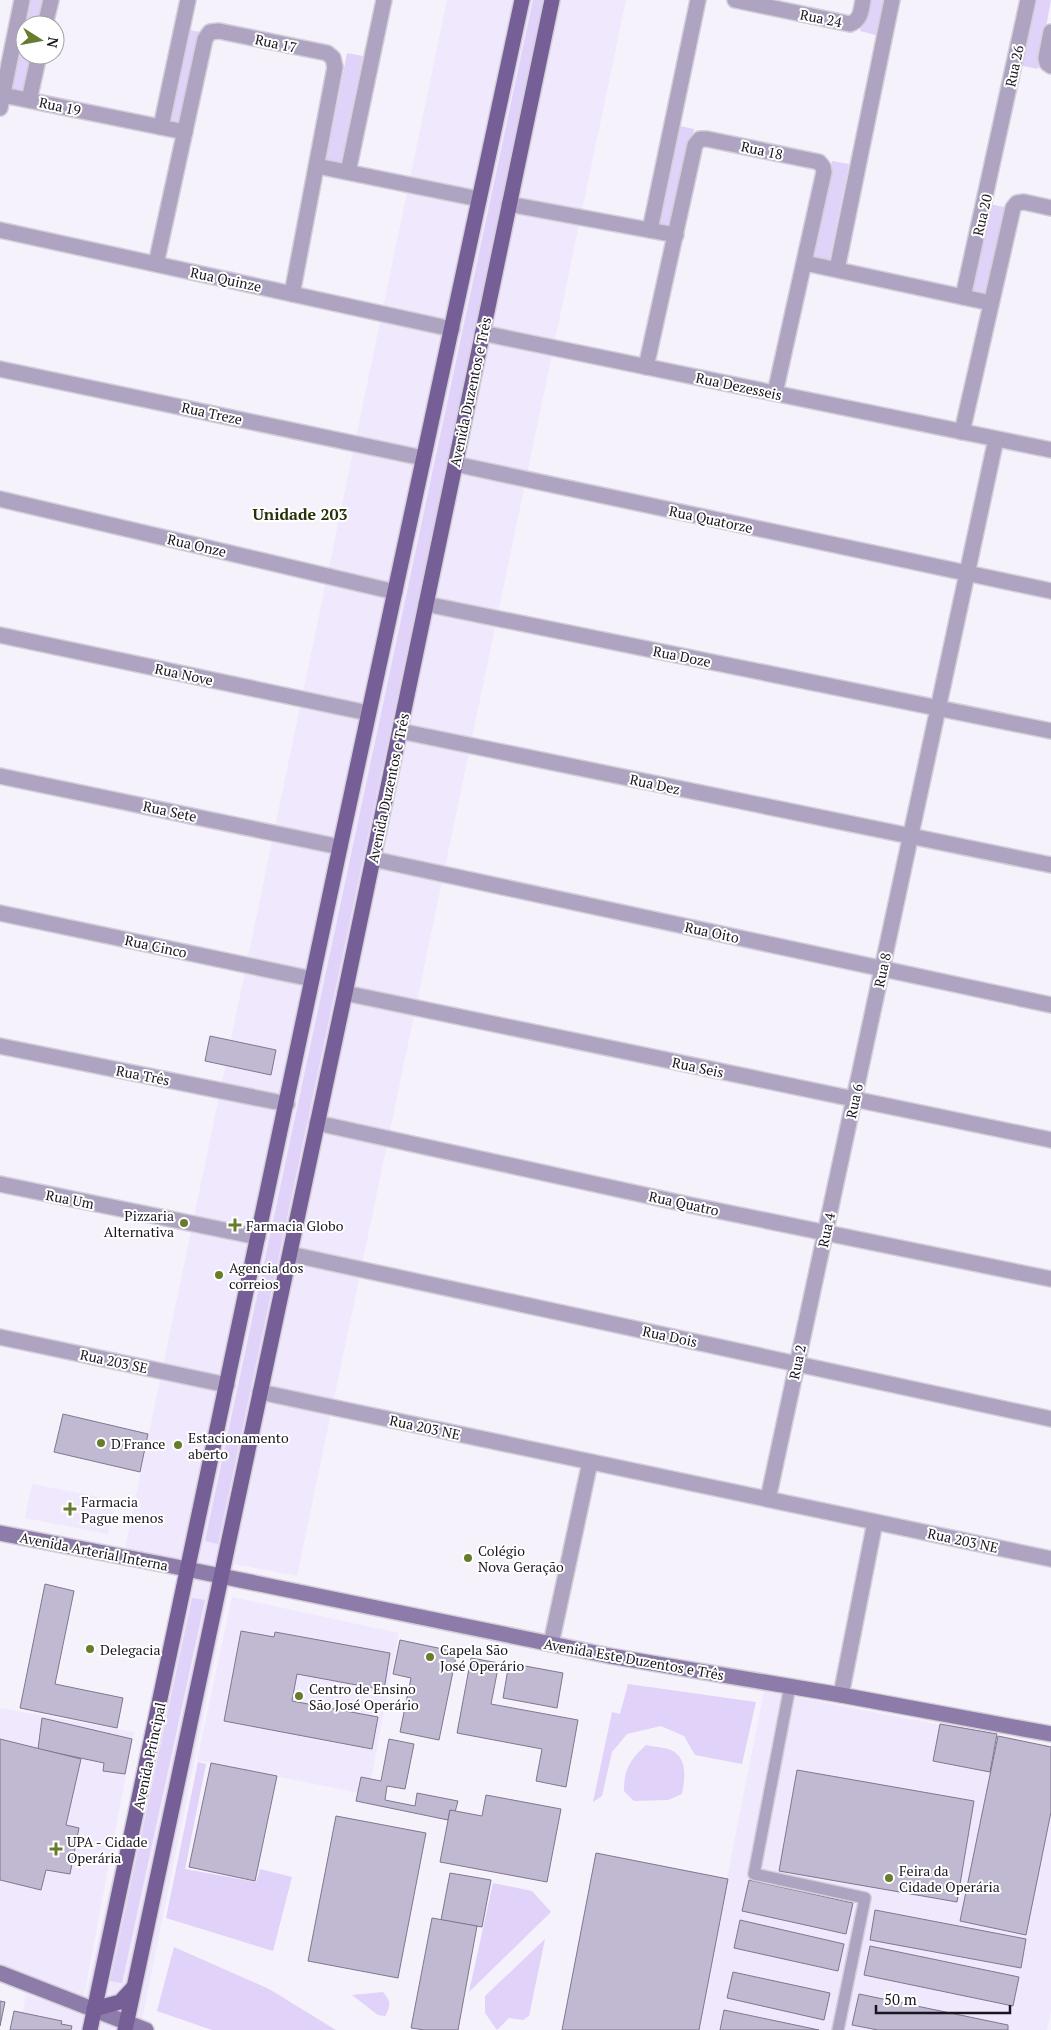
<svg xmlns="http://www.w3.org/2000/svg" width="1051" height="2030" font-family="'PT Serif',serif">
<style>
.built{fill:#f0e8fc}
.green{fill:#e0d2f8}
.building{fill:#c1b8d1;stroke:#80778e}
.lines{fill:none;stroke-linecap:round;stroke-linejoin:round}
.pedestrian-casing{stroke:#d3cfd9;stroke-width:14}
.minor-casing{stroke:#d3cfd9;stroke-width:18}
.secondary-casing{stroke:#d3cfd9;stroke-width:18}
.primary-casing{stroke:#d3cfd9;stroke-width:18}
.pedestrian{stroke:#afa3c2;stroke-width:11}
.minor{stroke:#afa3c2;stroke-width:15}
.secondary{stroke:#8d7ba9;stroke-width:15}
.primary{stroke:#755f96;stroke-width:15}
.poi-dot{fill:#677c2c;stroke:#fff;stroke-width:2}
.labels{text-anchor:middle;dominant-baseline:central;stroke-width:4;stroke-linejoin:round;paint-order:stroke}
.street-label{font-size:14px;fill:#19161f;stroke:#fff}
.poi-label{font-size:14px;fill:#19161f;stroke:#fff;text-anchor:start}
.quarter-label{font-size:16px;font-weight:bold;fill:#263009;stroke:#fff}
</style>
<rect width="100%" height="100%" fill="#f6f2fc"/>
<g class="built">
<polygon points="447,0 626,0 297,1576 234,1564 140,2030 19,2030 26,1995 82,2012 180,1576 122,1563"/>
<polygon points="32,1484 115,1500 108,1534 25,1518"/>
<polygon points="232,1597 399,1633 368,1795 197,1760"/>
<polygon points="764,1691 1051,1746 1051,2010 1047,2030 697,2030"/>
<polygon points="0,1708 134,1732 83,2002 0,1967"/>
</g>
<g class="green">
<polygon points="30,0 45,0 39,25 25,25 25,55 33,55 25,93 10,90"/>
<polygon points="533,0 545,0 218,1544 205,1541"/>
<polygon points="867,0 887,0 879,36 860,31"/>
<polygon points="1033,0 1051,0 1038,69 1018,65"/>
<polygon points="185,29 200,32 180,127 166,124"/>
<polygon points="347,53 363,56 341,163 326,161"/>
<polygon points="675,125 694,129 673,231 653,227"/>
<polygon points="832,161 849,164 829,263 811,260"/>
<polygon points="989,204 1009,208 988,294 968,290"/>
<polygon points="192,1598 205,1600 122,1983 110,1981"/>
<polygon points="628,1684 756,1702 742,1764 695,1755 684,1736 661,1726 627,1734 612,1752 602,1796 593,1802 612,1712 620,1714"/>
<path d="M646,1745C654,1747 664,1747 671,1750C688,1758 685,1779 682,1794L668,1800L634,1801L624,1791C624,1769 630,1760 646,1745Z"/>
<polygon points="198,1762 206,1764 185,1869 256,1882 260,1869 292,1877 273,1951 166,1918"/>
<polygon points="493,1883 532,1891 551,1912 469,1992"/>
<polygon points="545,1939 529,2016 523,2020 509,2018 497,2030 485,2013 485,1996"/>
<polygon points="174,1947 269,1989 336,2030 212,2030 157,2011"/>
<path d="M383,1992C391,2001 391,2006 385,2016L378,2015L352,1995Z"/>
</g>
<g class="building">
<polygon points="210,1036 276,1050 271,1075 205,1061"/>
<polygon points="63,1414 148,1434 140,1472 54,1452"/>
<polygon points="45,1584 74,1591 55,1684 123,1698 117,1728 20,1708"/>
<polygon points="241,1631 274,1637 275,1632 390,1653 384,1690 297,1674 292,1701 378,1717 372,1749 224,1721"/>
<polygon points="400,1640 457,1652 439,1740 400,1732 411,1678 393,1674"/>
<polygon points="471,1658 499,1663 491,1704 578,1720 566,1787 536,1781 542,1749 457,1733"/>
<polygon points="509,1663 563,1673 557,1708 503,1698"/>
<polygon points="42,1718 132,1739 125,1774 103,1771 104,1763 38,1749"/>
<polygon points="940,1724 997,1734 990,1772 933,1761"/>
<polygon points="998,1736 1051,1747 1051,1812 1026,1935 960,1921"/>
<polygon points="0,1739 81,1759 66,1825 79,1828 70,1874 46,1870 41,1890 0,1880"/>
<polygon points="389,1739 414,1744 405,1789 387,1786 385,1800 415,1806 417,1793 458,1801 455,1812 450,1810 448,1820 356,1801 361,1777 381,1781"/>
<polygon points="211,1763 277,1776 255,1881 189,1867"/>
<polygon points="797,1770 974,1801 957,1902 779,1871"/>
<polygon points="486,1795 561,1809 547,1882 440,1862 450,1810 482,1816"/>
<polygon points="336,1816 426,1833 398,1978 308,1961"/>
<polygon points="596,1853 728,1879 699,2030 562,2030"/>
<polygon points="450,1873 491,1880 482,1927 441,1920"/>
<polygon points="749,1880 853,1903 846,1934 742,1911"/>
<polygon points="875,1910 1026,1939 1021,1968 870,1940"/>
<polygon points="432,1918 477,1926 458,2030 424,2030 411,2028"/>
<polygon points="740,1920 844,1944 838,1971 734,1948"/>
<polygon points="870,1946 1019,1977 1013,2006 864,1975"/>
<polygon points="733,1972 830,1993 824,2020 727,1998"/>
<polygon points="859,1994 1008,2025 1008,2030 878,2030 852,2025"/>
<polygon points="0,2001 5,2002 0,2026"/>
<polygon points="724,2010 819,2030 720,2030"/>
<polygon points="14,2011 62,2021 61,2024 72,2026 71,2030 10,2030"/>
</g>
<g class="lines">
<defs>
<polyline id="pedestrian" points="790,1686 754,1874 865,1898 838,2030"/>
<g id="minor">
<path d="M735,0L850,24C861,20 861,11 863,0"/>
<polyline points="45,25 51,0"/>
<polyline points="1051,32 1046,58 1047,63 1051,66"/>
<polyline points="3,95 185,132"/>
<polyline points="29,100 39,55"/>
<polyline points="0,108 22,0"/>
<polyline points="161,127 188,0"/>
<polyline points="317,166 479,199"/>
<polyline points="348,172 384,0"/>
<polyline points="509,204 676,235"/>
<polyline points="0,230 452,329"/>
<polyline points="650,230 698,0"/>
<polyline points="805,263 991,303"/>
<polyline points="156,264 205,39 210,32 219,31 327,53 333,58 335,67 292,294"/>
<polyline points="837,269 892,0"/>
<polyline points="963,297 1028,0"/>
<polyline points="482,333 1051,450"/>
<polyline points="646,367 695,145 700,139 707,139 819,162 823,167 824,172 775,393"/>
<polyline points="0,369 423,458"/>
<polyline points="962,432 1013,208 1017,203 1024,202 1051,208"/>
<polyline points="455,464 1051,591"/>
<polyline points="0,499 395,592"/>
<polyline points="426,604 1051,731"/>
<polyline points="0,635 368,713"/>
<polyline points="400,731 1051,865"/>
<polyline points="0,776 340,847"/>
<polyline points="373,859 1051,1005"/>
<polyline points="0,913 312,979"/>
<polyline points="345,993 1051,1140"/>
<polyline points="0,1046 287,1104"/>
<polyline points="317,1123 690,1205 1051,1279"/>
<polyline points="0,1184 258,1237"/>
<polyline points="290,1254 1051,1419"/>
<polyline points="0,1337 227,1385"/>
<polyline points="260,1392 1051,1559"/>
<polyline points="768,1499 996,439"/>
<polyline points="551,1644 590,1462"/>
<polyline points="841,1695 875,1522"/>
</g>
<g id="secondary">
<polyline points="0,1533 172,1566 610,1656 841,1695 1051,1734"/>
<polyline points="0,1973 146,2030"/>
</g>
<g id="primary">
<polyline points="94,2009 120,2002 133,1988"/>
<polyline points="90,2030 340,847 522,0"/>
<polyline points="125,2030 345,993 552,0"/>
</g>
</defs>
<use href="#pedestrian" class="pedestrian-casing"/>
<use href="#minor" class="minor-casing"/>
<use href="#secondary" class="secondary-casing"/>
<use href="#primary" class="primary-casing"/>
<use href="#pedestrian" class="pedestrian"/>
<use href="#minor" class="minor"/>
<use href="#secondary" class="secondary"/>
<use href="#primary" class="primary"/>
</g>
<g class="poi-dot">
<circle cx="184" cy="1223" r="5"/>
<path d="M232.5 1217.5h5v5h5v5h-5v5h-5v-5h-5v-5h5z"/>
<circle cx="219" cy="1275" r="5"/>
<circle cx="101" cy="1443" r="5"/>
<circle cx="178" cy="1445" r="5"/>
<path d="M67.5 1501.5h5v5h5v5h-5v5h-5v-5h-5v-5h5z"/>
<circle cx="468" cy="1558" r="5"/>
<circle cx="90" cy="1649" r="5"/>
<circle cx="430" cy="1657" r="5"/>
<circle cx="299" cy="1696" r="5"/>
<path d="M53.5 1841.5h5v5h5v5h-5v5h-5v-5h-5v-5h5z"/>
<circle cx="889" cy="1878" r="5"/>
</g>
<g class="labels">
<g class="street-label">
<text transform="translate(821 18) rotate(11)">Rua 24</text>
<text transform="translate(276 43) rotate(12)">Rua 17</text>
<text transform="translate(1014 66) rotate(-78)">Rua 26</text>
<text transform="translate(60 106) rotate(12)">Rua 19</text>
<text transform="translate(762 150) rotate(12)">Rua 18</text>
<text transform="translate(982 215) rotate(-77)">Rua 20</text>
<text transform="translate(226 279) rotate(12)">Rua Quinze</text>
<text transform="translate(739 386) rotate(12)">Rua Dezesseis</text>
<text transform="translate(470 392) rotate(-78)">Avenida Duzentos e Três</text>
<text transform="translate(212 413) rotate(12)">Rua Treze</text>
<text transform="translate(711 519) rotate(12)">Rua Quatorze</text>
<text transform="translate(197 545) rotate(13)">Rua Onze</text>
<text transform="translate(682 656) rotate(11)">Rua Doze</text>
<text transform="translate(184 674) rotate(12)">Rua Nove</text>
<text transform="translate(655 784) rotate(12)">Rua Dez</text>
<text transform="translate(388 788) rotate(-78)">Avenida Duzentos e Três</text>
<text transform="translate(170 811) rotate(12)">Rua Sete</text>
<text transform="translate(712 932) rotate(12)">Rua Oito</text>
<text transform="translate(156 946) rotate(12)">Rua Cinco</text>
<text transform="translate(882 970) rotate(-78)">Rua 8</text>
<text transform="translate(698 1067) rotate(12)">Rua Seis</text>
<text transform="translate(143 1075) rotate(11)">Rua Três</text>
<text transform="translate(854 1101) rotate(-78)">Rua 6</text>
<text transform="translate(70 1199) rotate(11)">Rua Um</text>
<text transform="translate(684 1203) rotate(12)">Rua Quatro</text>
<text transform="translate(826 1230) rotate(-78)">Rua 4</text>
<text transform="translate(670 1336) rotate(12)">Rua Dois</text>
<text transform="translate(114 1361) rotate(12)">Rua 203 SE</text>
<text transform="translate(797 1362) rotate(-78)">Rua 2</text>
<text transform="translate(425 1427) rotate(12)">Rua 203 NE</text>
<text transform="translate(963 1540) rotate(12)">Rua 203 NE</text>
<text transform="translate(94 1551) rotate(11)">Avenida Arterial Interna</text>
<text transform="translate(634 1659) rotate(10)">Avenida Este Duzentos e Três</text>
<text transform="translate(149 1756) rotate(-78)">Avenida Principal</text>
</g>
<g class="poi-label">
<text x="174" y="1215" text-anchor="end">Pizzaria<tspan x="174" dy="16">Alternativa</tspan></text>
<text x="246" y="1225">Farmacia Globo</text>
<text x="229" y="1267">Agencia dos<tspan x="229" dy="16">correios</tspan></text>
<text x="188" y="1437">Estacionamento<tspan x="188" dy="16">aberto</tspan></text>
<text x="111" y="1443">D'France</text>
<text x="81" y="1501">Farmacia<tspan x="81" dy="16">Pague menos</tspan></text>
<text x="478" y="1550">Colégio<tspan x="478" dy="16">Nova Geração</tspan></text>
<text x="100" y="1649">Delegacia</text>
<text x="440" y="1649">Capela São<tspan x="440" dy="16">José Operário</tspan></text>
<text x="309" y="1688">Centro de Ensino<tspan x="309" dy="16">São José Operário</tspan></text>
<text x="67" y="1841">UPA - Cidade<tspan x="67" dy="16">Operária</tspan></text>
<text x="899" y="1870">Feira da<tspan x="899" dy="16">Cidade Operária</tspan></text>
</g>
<g class="quarter-label">
<text x="300" y="514">Unidade 203</text>
</g>
</g>
<g transform="translate(40 40) rotate(101)"><circle r="24" fill="#ffffff" stroke="#a3a2a5"/>
<path d="M0-4L9 19L0 12L-9 19Z" fill="#677c2c"/>
<text y="-8" font-size="14" font-weight="bold" text-anchor="middle" fill="#19161f">N</text>
</g>
<path d="M876 2005v8h134v-8" fill="none" stroke="#19161f" stroke-width="2.5"/>
<text x="884" y="2005" font-size="15" fill="#19161f" stroke="#ffffff" stroke-width="4" paint-order="stroke">50 m</text>
</svg>
